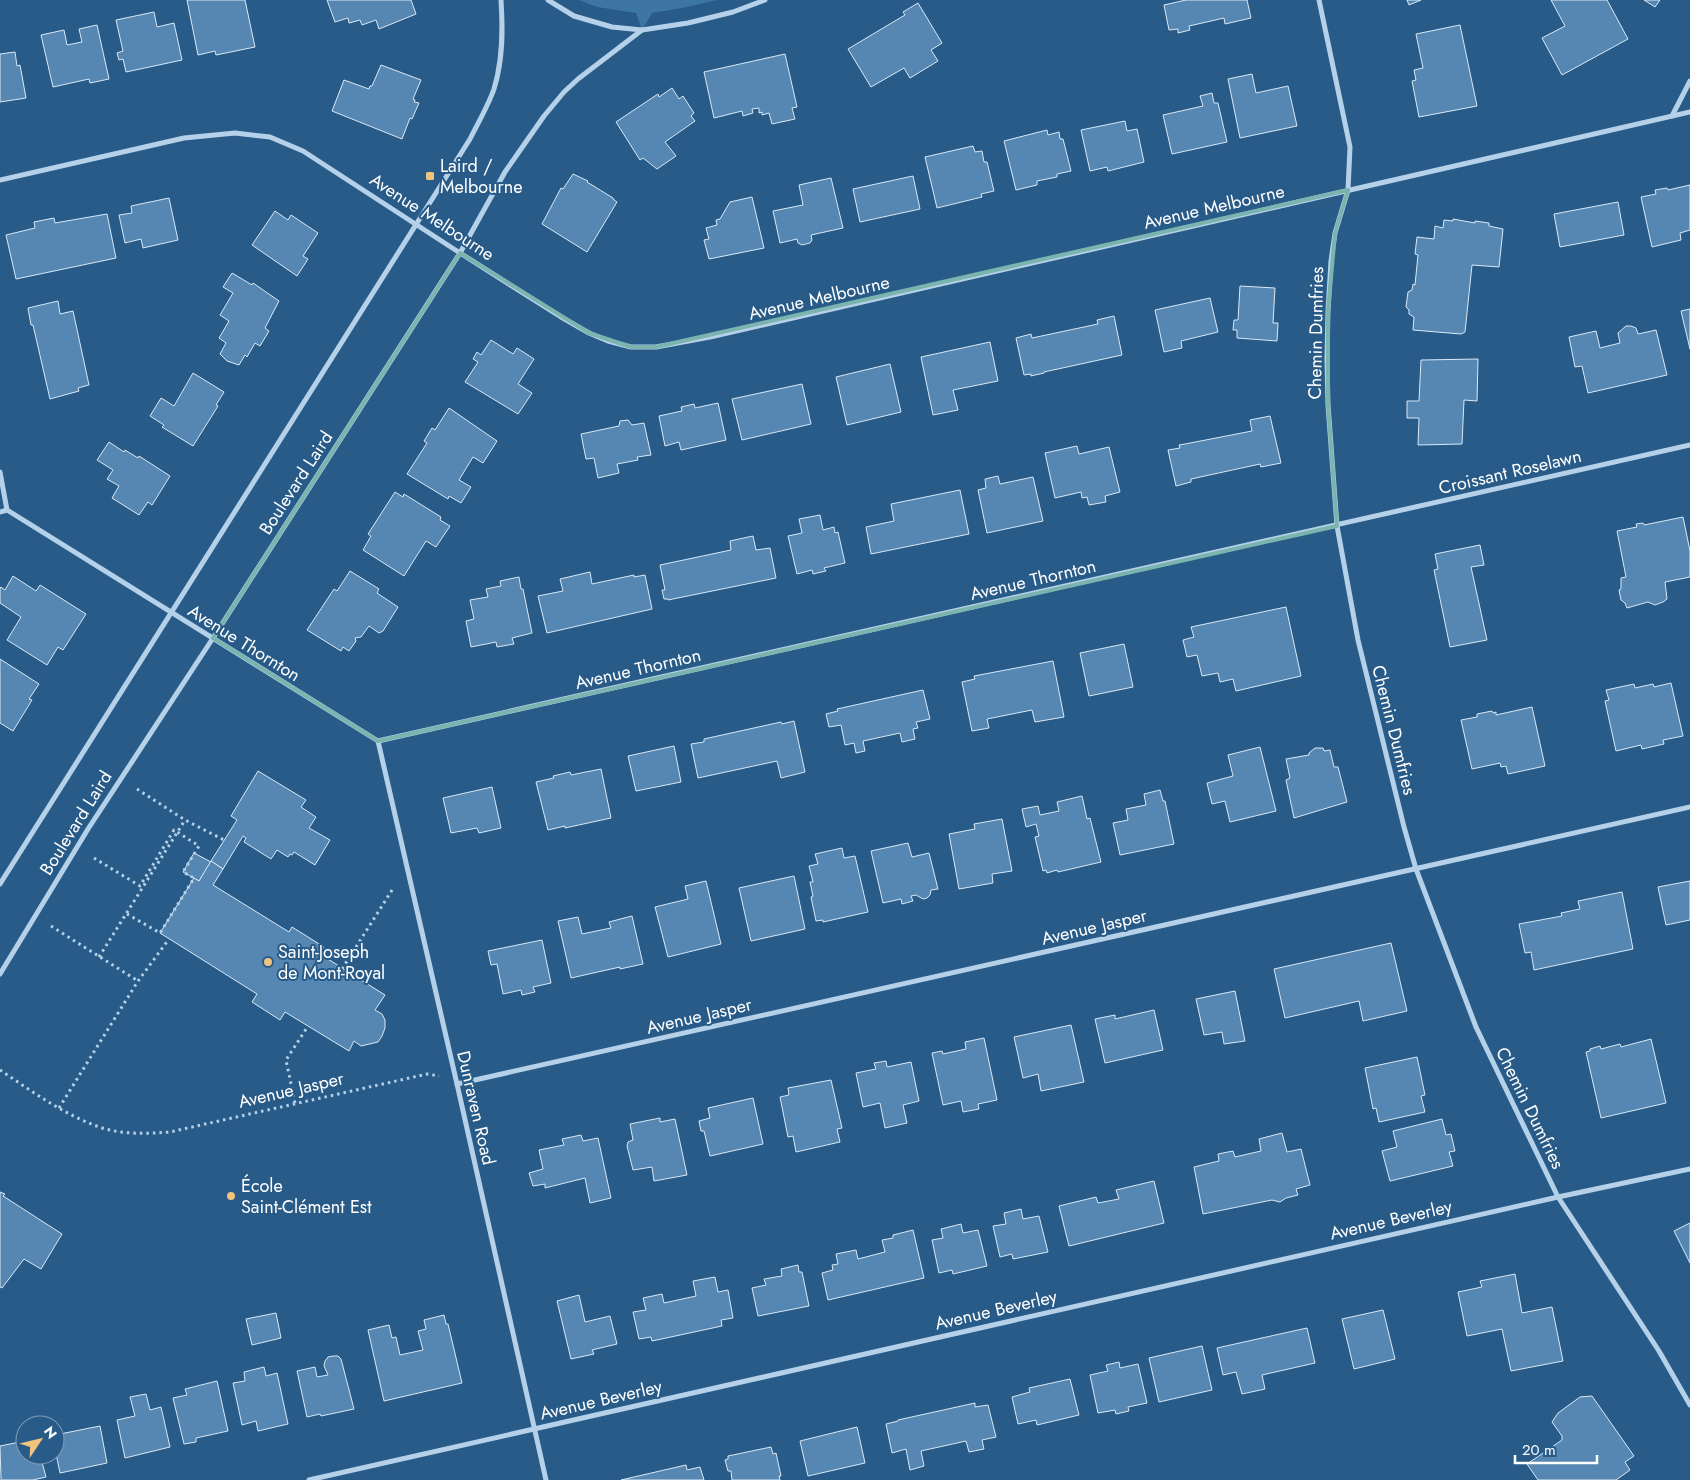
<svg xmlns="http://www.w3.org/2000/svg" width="1690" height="1480" font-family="Jost,sans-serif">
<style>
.green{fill:#3d75a5}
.building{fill:#5587b2;stroke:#d9e9f7}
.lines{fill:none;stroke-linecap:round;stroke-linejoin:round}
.path{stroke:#b5d1e9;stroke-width:3;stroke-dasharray:2.5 4;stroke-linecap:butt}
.street{stroke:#b5d1e9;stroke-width:5}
.marked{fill:none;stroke:#7bb4af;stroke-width:4;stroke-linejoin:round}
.poi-dot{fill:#f0c47c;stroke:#285b88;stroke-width:2}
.labels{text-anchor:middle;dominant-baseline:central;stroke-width:4;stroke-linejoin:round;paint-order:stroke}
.poi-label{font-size:18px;fill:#fff;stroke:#285b88;text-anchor:start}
.street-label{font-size:18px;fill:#fff;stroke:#285b88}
</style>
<rect width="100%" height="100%" fill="#285b88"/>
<polygon class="green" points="579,0 717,0 682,8 652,13 642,30 636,13 597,7"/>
<g class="building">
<polygon points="187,0 245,0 255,47 216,55 215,51 198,55"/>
<polygon points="327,0 411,0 416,14 379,29 376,20 362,25 360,20 349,23 348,18 335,22"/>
<polygon points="1186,0 1247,0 1251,18 1225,24 1224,18 1189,26 1190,30 1178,33 1178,29 1169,30 1164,5"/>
<polygon points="1407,0 1421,0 1409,5"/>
<polygon points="1551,0 1607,0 1628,39 1562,75 1542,38 1565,26"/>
<polygon points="1644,0 1660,0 1655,7"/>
<polygon points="918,3 942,43 931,50 938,61 910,78 904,68 871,87 848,49 905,15 903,12"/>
<polygon points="154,12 157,27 174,23 182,60 126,72 123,59 119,60 117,53 123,51 116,20"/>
<polygon points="97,25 109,79 90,83 89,79 53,87 41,35 64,30 67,45 82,42 79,29"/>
<polygon points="1460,25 1477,106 1419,117 1412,81 1416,80 1414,70 1423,68 1416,34"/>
<polygon points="15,52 17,66 20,65 26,98 0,102 0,54"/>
<polygon points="785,54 797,107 792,108 795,119 772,124 769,113 762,115 762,112 759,113 759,108 752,109 753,113 743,116 742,111 714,118 704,72"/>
<polygon points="381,65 421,80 413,99 415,100 414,102 419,103 412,119 410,118 402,139 332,111 344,80 369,89 370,86 372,86"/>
<polygon points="1252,74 1256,93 1288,86 1297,126 1240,138 1228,79"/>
<polygon points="672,88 679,99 683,96 694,113 691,116 695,121 665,142 676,156 657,169 643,158 640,160 616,122 658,94 659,97"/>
<polygon points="1212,93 1214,103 1218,103 1227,142 1172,154 1163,115 1203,106 1200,96"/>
<polygon points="1125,121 1127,131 1137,129 1144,162 1108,171 1107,167 1090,171 1081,130"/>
<polygon points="1047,130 1048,135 1059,132 1060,139 1063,139 1071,171 1057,174 1057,177 1037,181 1037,185 1016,190 1004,141"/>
<polygon points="973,146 975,152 982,151 984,162 987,162 994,191 981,194 982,197 937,208 925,157"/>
<polygon points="573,174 588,181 587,182 613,198 613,199 617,202 587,252 542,224 561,188 563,189"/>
<polygon points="913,176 920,209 860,222 853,189"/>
<polygon points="831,178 843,228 811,235 812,240 810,243 802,245 798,243 797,239 780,243 773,211 803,205 799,185"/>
<polygon points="1690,185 1690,230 1680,233 1681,240 1652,247 1641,197 1656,194 1655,190 1667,188 1668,190"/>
<polygon points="752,197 764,248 709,259 704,240 709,239 706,228 717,225 716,220 720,219 730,202"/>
<polygon points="169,198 178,240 143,248 141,239 125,243 119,215 132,213 131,206"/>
<polygon points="1618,202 1624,235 1560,247 1554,214"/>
<polygon points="275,211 288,220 291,215 318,233 303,256 308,259 297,276 252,245"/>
<polygon points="107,214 116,258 16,279 6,235 35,228 34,222 54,218 55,223"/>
<polygon points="1453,219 1475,223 1475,221 1489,223 1489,226 1503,229 1499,267 1472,265 1465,332 1461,334 1413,330 1414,317 1409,314 1409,310 1406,307 1408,292 1412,290 1413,284 1415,285 1418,255 1415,254 1417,237 1434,239 1435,226 1443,228 1444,220 1453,221"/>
<polygon points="232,273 252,285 253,283 279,301 265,328 269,331 260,346 255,343 247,357 245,355 239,365 227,361 220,354 226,343 219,338 229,321 220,315 233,293 223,287"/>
<polygon points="1240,286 1275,288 1273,323 1278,323 1277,341 1237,338 1237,330 1233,330 1234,320 1238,320"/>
<polygon points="1210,298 1218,332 1181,341 1182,348 1164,352 1155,310"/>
<polygon points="58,301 60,314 73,311 89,385 78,388 79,391 50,399 33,325 31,325 28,308"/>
<polygon points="1690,309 1690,349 1681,311"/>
<polygon points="1114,316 1122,355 1044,372 1044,373 1031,376 1031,374 1024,375 1016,338 1031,334 1032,338 1098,324 1097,320"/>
<polygon points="1626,326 1631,326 1636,328 1638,334 1656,330 1667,375 1588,393 1582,366 1575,367 1569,337 1596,331 1600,348 1620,343 1618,333"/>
<polygon points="491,340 513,354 517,348 534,359 518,384 532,393 518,414 465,382 478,362 473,359 477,352 481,355"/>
<polygon points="990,342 998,381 953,390 958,410 933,415 921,357"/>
<polygon points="1478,359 1477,401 1464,400 1462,444 1418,445 1419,418 1407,418 1407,401 1419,401 1421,360"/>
<polygon points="890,364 901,412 847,425 836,377"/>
<polygon points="193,373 224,392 216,405 218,406 193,446 162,427 164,425 150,416 161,398 174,406"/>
<polygon points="802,384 811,424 742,440 732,399"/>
<polygon points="718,403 726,440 681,450 679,442 665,446 659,416 682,411 681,407 694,404 695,408"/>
<polygon points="449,408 497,441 483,463 473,457 459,480 471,487 461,503 449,496 448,499 407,474 427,443 424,441 432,428 435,430"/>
<polygon points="1270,416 1281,463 1261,467 1260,464 1191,479 1191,482 1176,486 1168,450 1180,448 1179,445 1185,444 1252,431 1250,420"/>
<polygon points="628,420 632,425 644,423 651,455 637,457 638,460 617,464 619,473 598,478 594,458 586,459 581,434 619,426 620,421"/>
<polygon points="109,442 124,452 125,450 138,458 139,456 170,476 152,505 148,502 139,515 112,498 119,486 107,479 113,470 97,460"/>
<polygon points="1077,446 1079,454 1109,447 1120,492 1105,496 1106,502 1089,505 1087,497 1082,498 1081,492 1055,498 1045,453"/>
<polygon points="998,476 1000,484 1033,477 1043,521 987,533 978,490 986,488 985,479"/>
<polygon points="960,490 969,534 871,554 866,527 894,521 891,504"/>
<polygon points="395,492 403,497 404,494 441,517 440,520 450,526 436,547 426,541 404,576 363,550 371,536 368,534"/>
<polygon points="820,515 823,530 834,527 835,533 838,532 845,563 824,568 826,571 813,574 812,570 797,574 788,536 802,533 799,519"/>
<polygon points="1683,517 1690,551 1690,577 1665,582 1667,599 1663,602 1655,605 1648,602 1627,608 1625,603 1621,600 1619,590 1621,589 1621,578 1626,577 1617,531 1637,527 1636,524 1643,523 1644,525"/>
<polygon points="753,536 756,550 770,548 776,578 668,600 668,599 664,599 662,590 665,590 660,565 731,550 730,541"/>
<polygon points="1480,545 1484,565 1471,567 1487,640 1450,647 1434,570 1438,569 1435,554"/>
<polygon points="350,571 379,589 377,593 398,607 383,631 379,633 369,626 361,637 355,638 356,641 349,651 343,647 341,651 307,630 334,589 337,591"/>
<polygon points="590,572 592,584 634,575 634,577 645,575 652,609 547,633 538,596 563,591 560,579"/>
<polygon points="13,576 36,591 40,585 86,614 63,650 58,647 47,665 7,640 21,617 0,603 0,588 1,587 5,590"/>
<polygon points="519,577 521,589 523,589 532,633 512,638 514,644 497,647 496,642 471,647 466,621 474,619 470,600 488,597 486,589 501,586 500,581"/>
<polygon points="1286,607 1301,676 1236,691 1233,679 1220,682 1218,673 1202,676 1197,655 1187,657 1183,640 1194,637 1191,627"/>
<polygon points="1124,644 1133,687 1089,696 1080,653"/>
<polygon points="0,659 39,684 29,699 32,700 13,731 0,723"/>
<polygon points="1053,661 1064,717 1035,722 1032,710 987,719 989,728 972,731 962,682 975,679 974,676"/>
<polygon points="1671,683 1683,736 1663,740 1664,744 1642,749 1641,745 1616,751 1605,701 1609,700 1606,690 1634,684 1635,688 1653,684 1654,687"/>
<polygon points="923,690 930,719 916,722 918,728 913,729 915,739 902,742 900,733 863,741 865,751 856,753 854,743 845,745 841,725 829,727 826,714 838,711 837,709"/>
<polygon points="1532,707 1545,766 1508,774 1506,766 1501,767 1500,763 1472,769 1461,720 1477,717 1477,714 1492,711 1493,713 1496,712 1496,715"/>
<polygon points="794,721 805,772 781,778 777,761 698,778 691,744 704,742 704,739 781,722 782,724"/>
<polygon points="674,746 681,782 636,791 628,756"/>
<polygon points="1260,747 1276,811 1230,822 1225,801 1212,804 1207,783 1233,776 1228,755"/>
<polygon points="1315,748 1323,748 1324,751 1330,750 1334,767 1338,767 1347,802 1294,818 1286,780 1290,778 1286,759 1309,755 1309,753"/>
<polygon points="601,769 611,818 565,828 565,826 548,830 536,782 554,778 553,776 570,772 571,775"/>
<polygon points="258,771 306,800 301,807 316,817 309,828 330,840 315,865 294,852 292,855 290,854 288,857 277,850 271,859 244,842 246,838 243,836 223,869 211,861 237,820 231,816"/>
<polygon points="492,787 501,828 479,833 477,828 451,833 443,798"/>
<polygon points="1160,790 1163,801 1165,801 1174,844 1120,855 1113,823 1128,820 1126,809 1146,805 1144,794"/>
<polygon points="1082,796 1087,819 1090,818 1101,862 1058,872 1057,870 1047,873 1046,870 1043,871 1035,837 1039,836 1036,824 1026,827 1022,809 1038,806 1040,815 1059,811 1057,802"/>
<polygon points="1002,819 1012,871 992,874 993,883 959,889 949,834 975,829 974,824"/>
<polygon points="908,843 912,857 929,853 938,889 931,890 930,895 927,898 923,899 916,895 911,896 913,901 902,904 901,899 883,903 871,851"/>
<polygon points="842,848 844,858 855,856 868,912 823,922 823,920 816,921 811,897 813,896 810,882 813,882 809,866 818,864 815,854"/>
<polygon points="194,853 211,862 199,881 183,872"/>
<polygon points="211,861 223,869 213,885 289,932 292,927 324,947 320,954 385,995 375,1010 382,1014 385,1020 385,1028 382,1036 378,1042 361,1046 354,1041 349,1051 285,1012 280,1020 252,1002 257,994 160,933 194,878 199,881"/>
<polygon points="794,876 805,929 751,941 739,888"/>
<polygon points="706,881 721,944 668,957 655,907 688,899 685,886"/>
<polygon points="1690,881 1690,920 1666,925 1658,887"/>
<polygon points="1622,892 1633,949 1534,970 1531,952 1525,953 1519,924 1562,916 1561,913 1580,909 1578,901"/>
<polygon points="632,916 643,964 620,969 620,967 571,978 558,921 578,917 582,934 611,928 609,922"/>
<polygon points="542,940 551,983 533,987 535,992 522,995 521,990 503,994 497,964 491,965 488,951"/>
<polygon points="1391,943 1407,1011 1363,1021 1359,1001 1285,1018 1274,969"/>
<polygon points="1235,991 1245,1041 1224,1044 1222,1032 1204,1035 1196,999"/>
<polygon points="1154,1010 1163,1050 1105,1063 1095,1019 1115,1015 1115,1019"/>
<polygon points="1071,1025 1084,1082 1041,1091 1038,1074 1023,1078 1014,1037"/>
<polygon points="984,1038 997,1100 978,1104 979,1109 963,1112 961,1101 943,1105 932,1053 942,1051 943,1054 966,1049 965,1042"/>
<polygon points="1651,1039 1666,1103 1601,1118 1586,1052 1590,1051 1590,1049 1600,1046 1601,1049 1620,1044 1621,1047"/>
<polygon points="1417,1057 1425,1095 1421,1096 1425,1112 1379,1122 1376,1108 1373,1109 1365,1068"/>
<polygon points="886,1061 887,1067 911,1062 919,1101 903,1105 907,1123 885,1128 880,1103 863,1107 856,1073 876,1069 874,1063"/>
<polygon points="831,1080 842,1128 837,1129 840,1142 796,1152 793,1136 788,1137 780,1097 789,1095 788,1088"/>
<polygon points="753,1098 763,1144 710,1156 704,1131 701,1131 699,1121 710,1118 708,1108"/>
<polygon points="660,1118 660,1122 675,1119 687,1175 654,1181 652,1167 633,1170 627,1146 628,1142 633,1140 630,1124"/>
<polygon points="1442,1119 1446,1135 1451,1134 1455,1151 1449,1152 1453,1166 1390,1181 1382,1151 1397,1147 1393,1131"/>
<polygon points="1282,1133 1287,1152 1301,1149 1310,1185 1296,1189 1298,1195 1286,1198 1280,1202 1272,1200 1203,1214 1194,1167 1219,1161 1218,1154 1233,1151 1235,1157 1261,1151 1259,1139"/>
<polygon points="581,1135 583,1141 598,1138 611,1198 590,1203 585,1178 545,1188 545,1184 533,1186 529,1173 543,1169 539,1150 564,1145 562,1139"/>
<polygon points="1154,1181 1164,1223 1069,1246 1059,1206 1096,1197 1098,1203 1119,1199 1116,1190"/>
<polygon points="0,1192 5,1194 3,1196 62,1234 41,1269 24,1259 2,1288 0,1287"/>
<polygon points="1021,1209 1023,1219 1039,1216 1048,1252 1013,1259 1012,1254 1000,1257 993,1226 1006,1224 1004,1213"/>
<polygon points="1690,1223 1690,1263 1674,1231"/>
<polygon points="961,1224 963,1233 978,1230 987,1266 953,1274 952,1270 939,1273 932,1240 943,1238 941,1229"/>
<polygon points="913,1230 924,1278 828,1300 822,1273 833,1270 832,1265 838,1264 836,1254 856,1250 858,1259 885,1252 882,1240 893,1238 893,1235"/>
<polygon points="798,1265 799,1272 802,1272 809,1306 758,1316 752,1288 766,1285 764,1279 782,1276 781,1269"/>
<polygon points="1515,1274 1522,1313 1552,1307 1563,1361 1511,1371 1502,1329 1467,1336 1458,1292 1482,1287 1480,1281"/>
<polygon points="715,1277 718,1292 728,1290 733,1318 721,1320 722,1326 652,1341 651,1337 639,1339 633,1312 646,1310 643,1298 662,1294 664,1303 696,1296 693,1281"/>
<polygon points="579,1295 585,1322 610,1316 617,1344 592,1350 594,1354 571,1359 557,1301"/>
<polygon points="1383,1310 1395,1359 1354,1369 1342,1319"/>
<polygon points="276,1313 281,1338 252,1345 246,1319"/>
<polygon points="444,1315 446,1324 448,1324 462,1383 384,1401 368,1330 389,1325 392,1338 396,1337 400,1355 423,1350 418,1331 426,1329 424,1320"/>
<polygon points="1307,1328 1315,1363 1262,1375 1265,1389 1242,1394 1236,1372 1223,1375 1217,1348"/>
<polygon points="1202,1346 1212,1390 1159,1402 1149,1358"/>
<polygon points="333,1356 338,1356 341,1359 354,1409 321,1416 320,1414 307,1417 297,1371 315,1367 317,1377 328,1375 324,1366 325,1361 328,1357"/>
<polygon points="1119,1362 1120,1368 1138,1364 1147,1403 1128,1407 1129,1411 1116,1414 1115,1410 1098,1413 1090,1375 1108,1371 1106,1365"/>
<polygon points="264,1367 266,1376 277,1373 288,1424 258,1431 256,1421 242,1425 233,1383 245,1381 244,1372"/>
<polygon points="1070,1379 1079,1415 1037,1425 1036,1420 1018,1424 1012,1397 1030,1392 1029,1388"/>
<polygon points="217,1381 228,1431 196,1438 196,1442 184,1444 173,1398 187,1395 185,1389"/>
<polygon points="146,1394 150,1410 161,1407 170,1447 125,1458 117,1420 135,1416 130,1397"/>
<polygon points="1592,1396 1634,1456 1625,1462 1630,1470 1616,1480 1538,1480 1527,1464 1562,1440 1562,1436 1552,1422 1558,1413 1580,1397"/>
<polygon points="975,1403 975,1407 988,1405 996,1437 982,1440 984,1449 969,1452 966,1441 921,1451 924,1466 910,1470 906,1449 892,1453 886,1424 898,1421 898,1420"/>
<polygon points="100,1426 107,1463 60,1473 55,1449 55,1435"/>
<polygon points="857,1427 865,1463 808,1476 800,1441"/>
<polygon points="25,1441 25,1455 40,1455 46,1477 33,1480 1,1480 0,1446"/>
<polygon points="771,1447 773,1454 776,1453 781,1476 779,1476 780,1480 732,1480 731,1471 728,1471 725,1460 728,1459 728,1456"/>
<polygon points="686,1465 687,1470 700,1467 704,1480 621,1480"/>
</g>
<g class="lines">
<g class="path">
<polyline points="137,789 185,820 224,840"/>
<polyline points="94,858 140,886 174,830 199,846 183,872 194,878 160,933 127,914"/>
<polyline points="51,926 138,981"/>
<polyline points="99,957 185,820"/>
<polyline points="342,969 394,887"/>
<path d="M0,1070C30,1090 60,1112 94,1125C118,1135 145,1134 170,1132L427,1074L439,1076"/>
<polyline points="295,1103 286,1060 308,1026"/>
<polyline points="59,1108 138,981 169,939"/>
</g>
<g class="street">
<polyline points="548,0 574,16 612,27 642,30 688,23 733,12 765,0"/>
<polyline points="1319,0 1350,147 1348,190 1335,233 1331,261 1328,311 1327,359 1328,405 1337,526 1358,640 1404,827 1416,869 1476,1027 1558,1197 1659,1351 1690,1405"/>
<polyline points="1672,116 1690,81"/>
<polyline points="0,180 184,138 235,133 270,137 303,151 460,253 561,317 589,333 608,341 631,347 656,347 710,337 1690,112"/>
<polyline points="0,472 7,510"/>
<polyline points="0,512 7,510 378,741 1690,445"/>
<polyline points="378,741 457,1084 546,1480"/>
<path d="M0,884L470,139C478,123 488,106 494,89C503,60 503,30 501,0"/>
<polyline points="0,974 88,829 213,638 460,253 505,172 544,116 564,92 578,79 642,30"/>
<polyline points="457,1084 1690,807"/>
<polyline points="309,1480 1558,1197 1690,1169"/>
</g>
</g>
<path class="marked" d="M1348,190L1335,233L1328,311V405L1337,526L378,741L213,638L460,253L589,333L631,347H656Z"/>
<g class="poi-dot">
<rect x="425" y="171" width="10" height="10" rx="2.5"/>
<circle cx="268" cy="962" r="5"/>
<circle cx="231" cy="1196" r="5"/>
</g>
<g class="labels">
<g class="poi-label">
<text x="440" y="166">Laird /<tspan x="440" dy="21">Melbourne</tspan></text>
<text x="278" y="952">Saint-Joseph<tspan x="278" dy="21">de Mont-Royal</tspan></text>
<text x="241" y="1186">École<tspan x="241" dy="21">Saint-Clément Est</tspan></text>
</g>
<g class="street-label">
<text transform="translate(1214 207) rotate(-13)">Avenue Melbourne</text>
<text transform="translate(432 217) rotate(33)">Avenue Melbourne</text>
<text transform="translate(819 298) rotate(-13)">Avenue Melbourne</text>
<text transform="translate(1316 333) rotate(-89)">Chemin Dumfries</text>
<text transform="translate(1510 472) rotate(-13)">Croissant Roselawn</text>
<text transform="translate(296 483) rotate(-57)">Boulevard Laird</text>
<text transform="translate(1033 580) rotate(-13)">Avenue Thornton</text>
<text transform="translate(244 643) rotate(32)">Avenue Thornton</text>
<text transform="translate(638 669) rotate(-13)">Avenue Thornton</text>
<text transform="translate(1394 730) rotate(76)">Chemin Dumfries</text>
<text transform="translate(76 823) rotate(-58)">Boulevard Laird</text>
<text transform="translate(1094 927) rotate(-13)">Avenue Jasper</text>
<text transform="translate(699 1016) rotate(-13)">Avenue Jasper</text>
<text transform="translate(291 1090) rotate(-13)">Avenue Jasper</text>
<text transform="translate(476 1108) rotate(77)">Dunraven Road</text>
<text transform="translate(1530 1108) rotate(64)">Chemin Dumfries</text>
<text transform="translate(1391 1220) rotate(-13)">Avenue Beverley</text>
<text transform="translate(996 1310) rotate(-13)">Avenue Beverley</text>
<text transform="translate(601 1400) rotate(-13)">Avenue Beverley</text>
</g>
</g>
<g transform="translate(40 1440) rotate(55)"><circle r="24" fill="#285b88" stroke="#7e9db8"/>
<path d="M0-4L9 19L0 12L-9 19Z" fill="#f0c47c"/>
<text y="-8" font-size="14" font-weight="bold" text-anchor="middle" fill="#ffffff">N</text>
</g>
<path d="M1515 1455v8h82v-8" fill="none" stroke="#ffffff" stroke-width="2.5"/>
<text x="1522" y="1455" font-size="15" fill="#ffffff" stroke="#285b88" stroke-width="4" paint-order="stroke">20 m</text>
</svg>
